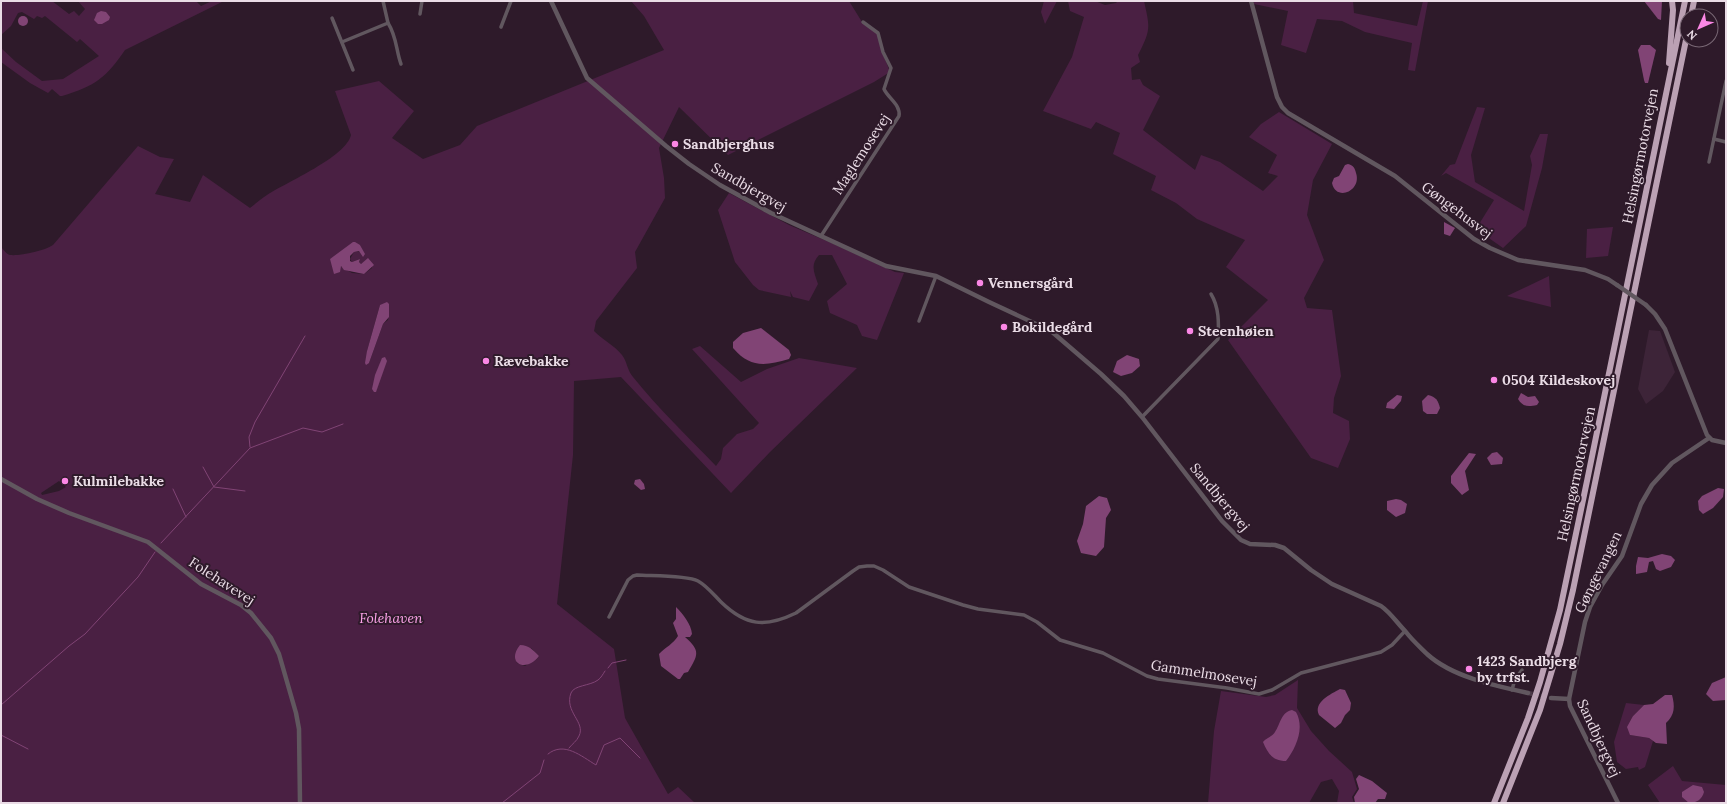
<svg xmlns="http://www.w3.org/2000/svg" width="1727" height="804" font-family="Lora,serif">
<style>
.built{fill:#3d2438}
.green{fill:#4a2043;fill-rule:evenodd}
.water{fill:#814475}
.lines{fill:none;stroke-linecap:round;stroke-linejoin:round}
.stream{stroke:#814475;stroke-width:1}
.tertiary-tunnel{stroke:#4a3746;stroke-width:4.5;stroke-dasharray:4.5 2;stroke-linecap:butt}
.minor{stroke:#61575f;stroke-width:3.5}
.tertiary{stroke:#61575f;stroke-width:4.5}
.motorway{stroke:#bba1b4;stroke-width:6}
.tertiary-bridge{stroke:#61575f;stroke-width:4.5}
.poi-dot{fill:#fb87e5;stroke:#2e1a2a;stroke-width:1.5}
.labels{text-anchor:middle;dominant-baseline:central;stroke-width:4;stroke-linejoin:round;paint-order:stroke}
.poi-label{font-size:14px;font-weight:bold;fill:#eadce6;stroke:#2e1a2a;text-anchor:start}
.street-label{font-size:14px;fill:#eadce6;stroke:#2e1a2a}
.park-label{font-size:14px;font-style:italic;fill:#fca3e9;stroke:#2e1a2a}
</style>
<rect width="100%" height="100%" fill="#2e1a2a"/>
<polygon class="built" points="1649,330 1660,331 1675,372 1663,391 1646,404 1638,389"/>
<g class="green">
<path d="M1,1H52L69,14L74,11L79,16L85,9L78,1H196L201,6L212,1H224L125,50C106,78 95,86 62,96H60L52,89L48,93L30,83L1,62V48L16,62L42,81L63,79L99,56L80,39L77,42L45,16L42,18L37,16L34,19L22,12L18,13L11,26L1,35Z"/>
<path d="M631,1H849L862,22L877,34L881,49L890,72L874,82L728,155L679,107L659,148L664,178L665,198L635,252L637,268L596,321L594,331C603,340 614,345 622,355C627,361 627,370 633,377C658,408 688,437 716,466L721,459L723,448L737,434L753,429L759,423L692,349L700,346L741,382L767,369L799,358L857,368L770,452L731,493L621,377L574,381L573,455L557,604L614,649L625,718L668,794L678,787L695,803H1V247C4,250 6,254 10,255C21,256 44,251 53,245L138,146L160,157L174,159L155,194L190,202L203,175L250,208C255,204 261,199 267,195C287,182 346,157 351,135L335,91L379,81L414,111L392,138L423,159L460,145L477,126L664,50L644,16ZM360,245L363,251L354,252L350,259L352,262L360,259L359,262L361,264L368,259L371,263L372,268L364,274L352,273L340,266V268L330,259ZM380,305L389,313L388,320L383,324L369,363L367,351ZM59,481L66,487L59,491L42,495L41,493ZM531,648L539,656L537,659L525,666L517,663L515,658Z"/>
<polygon points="1044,1 1057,1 1045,24 1041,12"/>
<path d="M1068,1H1095L1105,5L1116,3L1118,1H1144C1150,28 1151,30 1138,55L1140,62L1131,68L1132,80L1140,79L1143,85L1160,96L1143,130L1195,170L1201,155L1220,162L1263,191L1278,176L1268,173L1277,155L1249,137L1261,124L1279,112L1332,144L1313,180L1307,215L1324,260L1304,298L1307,308L1332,310L1341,376L1334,398L1333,413L1349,421L1350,439L1338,468L1311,458L1228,340L1268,300L1226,267L1245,240L1197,219L1176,203L1151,190L1156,176L1113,154L1120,133L1096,122L1091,129L1043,111L1072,57L1084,17L1070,11Z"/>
<polygon points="1254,1 1353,1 1354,13 1417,26 1423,1 1428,1 1415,71 1408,70 1412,43 1365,32 1342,21 1317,19 1306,53 1281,45 1288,11 1254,4"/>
<polygon points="1477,107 1485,108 1471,155 1475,182 1524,211 1532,165 1530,156 1540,134 1548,134 1542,168 1526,226 1503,248 1476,229 1494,200 1446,173 1441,176 1450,165 1455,164"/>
<path d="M729,193L789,225L829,242L895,272L904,273L877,340L862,336L857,325L830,313L827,301L847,284L832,255H819C810,265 814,272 818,284L809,301L793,297L790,291L791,297L759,290L753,285L735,262L718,210Z"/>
<polygon points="1613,227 1608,256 1586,258 1587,229"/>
<polygon points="1549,276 1551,307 1507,296"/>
<polygon points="1298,680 1297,708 1311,731 1329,751 1352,772 1357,789 1352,797 1354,803 1337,803 1339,791 1332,779 1321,782 1309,803 1208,803 1214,731 1221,691 1266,697 1275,695"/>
<polygon points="1626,703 1644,705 1633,716 1630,735 1649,738 1653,741 1645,767 1639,770 1638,767 1626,769 1617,762 1614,742"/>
<polygon points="1673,766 1682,781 1726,785 1726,803 1660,803 1648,785"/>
</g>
<g class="water">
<polygon points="1644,1 1662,1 1661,20 1658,19"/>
<polygon points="101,11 106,12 110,17 109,20 102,24 98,24 94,20 97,13"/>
<circle cx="23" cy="21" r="5"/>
<polygon points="1641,45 1650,45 1656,50 1648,83 1645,83 1644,80 1638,50"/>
<path d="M1348,164C1353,165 1355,168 1356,173C1362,191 1336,202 1332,183L1334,178L1339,176L1345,165Z"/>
<polygon points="1444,222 1455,228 1450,236 1444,234"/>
<path d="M353,242H355L360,245L365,254L363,257L359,251L354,252L350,256V261L352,262L360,259L359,262L361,264L368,258L374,265L364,274C357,273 351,271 344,270L341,266L340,272L334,274L330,259Z"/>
<polygon points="387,302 389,304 389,317 383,324 369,363 366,365 365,363 367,351 380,305"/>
<path d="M761,328L789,350L791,355L789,359C765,366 750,368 733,348V342L743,333Z"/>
<polygon points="1127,355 1139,359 1140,366 1132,373 1121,376 1113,372 1117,361"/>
<polygon points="385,357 387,361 376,392 374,392 372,389 375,375 382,358"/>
<path d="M1521,393L1528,397L1535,396L1539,402L1537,405C1528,407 1523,407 1518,399Z"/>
<polygon points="1397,395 1402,396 1401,401 1394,409 1386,408 1387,403"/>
<path d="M1428,395C1436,397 1438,400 1440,408L1437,414H1427L1423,411L1422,401Z"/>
<polygon points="1497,452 1503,458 1502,464 1491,465 1487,458 1492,453"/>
<polygon points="1469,453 1476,454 1465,471 1469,490 1462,495 1451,483 1451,476"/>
<polygon points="640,479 644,484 645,489 641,490 634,484 635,480"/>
<polygon points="1718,488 1724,489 1723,497 1713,508 1703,514 1699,510 1698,501 1702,496"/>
<polygon points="1099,496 1107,498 1111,510 1106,518 1104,547 1096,556 1081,553 1077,541 1083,524 1086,506"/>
<polygon points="1396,499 1401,500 1407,504 1405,513 1396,517 1387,510 1387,501"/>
<polygon points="1662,554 1671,556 1675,560 1671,567 1660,571 1656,569 1653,561 1649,562 1647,572 1636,574 1636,566 1638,557 1648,558"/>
<path d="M676,607C683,614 691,624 692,634L690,637H685C701,651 698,655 688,672L684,673L680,679H678L661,666L659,654C666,647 673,644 678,636L673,623L676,619Z"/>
<path d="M520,645C529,645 533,650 539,656C527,673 505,664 520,645Z"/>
<polygon points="1726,677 1726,700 1713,701 1706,694 1712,683"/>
<path d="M1340,689L1345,690L1351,703L1350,710L1345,715L1341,723L1335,728L1319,715C1313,702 1331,694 1340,689Z"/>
<path d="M1665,695H1672C1675,706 1675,715 1666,723L1667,744L1656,743L1649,738L1630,735L1627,727L1633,716L1644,705L1653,704Z"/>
<path d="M1292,710L1296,712C1305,728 1296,748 1286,761C1273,761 1268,754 1263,742C1266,738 1272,737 1275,732C1280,725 1281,712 1292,710Z"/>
<polygon points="1359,775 1372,781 1387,793 1385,799 1378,799 1375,803 1355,803 1354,797 1359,789 1356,779"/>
<path d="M1693,785L1702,787L1704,792C1702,799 1697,803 1689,803L1682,797V792Z"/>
</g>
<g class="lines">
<g class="stream">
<polyline points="250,447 249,437 255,422 305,336"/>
<polyline points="203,467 214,487 245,491"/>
<polyline points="173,489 186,517"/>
<polyline points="161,543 250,448 303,428 322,432 343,424"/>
<polyline points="608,668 612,663 626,660"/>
<polyline points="1,705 69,646 85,634 138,577 155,552"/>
<polyline points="1,735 28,749"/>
<path d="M569,748C572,744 577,741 579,736C586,722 564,712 571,693C574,685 590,686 598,680C601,678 603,674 605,671"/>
<path d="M548,754C564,741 581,756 596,765L604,745L620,738L640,758"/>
<polyline points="502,803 540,773 544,760"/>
</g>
<polyline class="tertiary-tunnel" points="1528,693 1547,697"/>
<g class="minor">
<polyline points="420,14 422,1"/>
<polyline points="332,18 353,70"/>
<path d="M388,23C397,37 396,51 401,64"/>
<polyline points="501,27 511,1"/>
<polyline points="342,42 388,23 383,1"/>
<polyline points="1714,139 1726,142"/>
<polyline points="1709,162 1726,81"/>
<path d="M821,236L899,116C901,105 888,98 884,89L891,68L883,52L878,33L863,22"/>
<polyline points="919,321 936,276"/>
<path d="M1142,417L1218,339C1219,323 1219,307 1211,294"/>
<path d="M609,617L628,580L633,576L637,575C652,576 686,575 698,581C707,586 714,595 721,602C746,626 765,628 796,613L853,571L859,567L867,566H874L883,570L909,587L963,605L978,609L1024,615L1037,622L1060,640L1103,653L1147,676L1158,679L1227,688L1259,694L1272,690L1301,673L1381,652L1392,645L1405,631"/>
<polyline points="1512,690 1515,679 1522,670"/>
</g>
<g class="tertiary">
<path d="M551,1L587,78L666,146L689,164L720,185L771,213L886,266L936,276L989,302L1051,331L1101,374L1124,396L1142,417L1222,521L1241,540L1250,544L1275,545L1284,548L1311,570L1332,584L1381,606C1391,613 1397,623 1406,632C1412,640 1420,647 1427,654C1452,677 1496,686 1528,693"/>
<polyline points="1251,1 1277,97 1282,107 1288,113 1395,176 1474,239 1490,248 1518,260 1585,270 1608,279 1617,285"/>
<polyline points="1646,305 1655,314 1665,329 1707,435 1712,440 1726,443"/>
<polyline points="1,479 37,499 69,513 148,542 201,584 241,605 251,613 271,638 279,654 296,713 299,729 300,803"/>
<polyline points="1551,698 1569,699"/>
<polyline points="1618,803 1570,706 1569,699 1585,622 1590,607 1602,585 1622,556 1641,504 1652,485 1672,463 1709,438"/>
</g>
<g class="motorway">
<polyline points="1691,16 1694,1"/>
<polyline points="1669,63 1673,10 1672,1"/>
<polyline points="1494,803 1528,718 1540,682 1560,610 1587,481 1685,1"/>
<polyline points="1503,803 1540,710 1560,644 1573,590 1687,35"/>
</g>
<polyline class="tertiary-bridge" points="1617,285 1646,305"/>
</g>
<g class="poi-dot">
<circle cx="675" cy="144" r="4"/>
<circle cx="980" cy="283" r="4"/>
<circle cx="1004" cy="327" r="4"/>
<circle cx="1190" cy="331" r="4"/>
<circle cx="486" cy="361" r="4"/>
<circle cx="1494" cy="380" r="4"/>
<circle cx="65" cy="481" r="4"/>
<circle cx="1469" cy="669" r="4"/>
</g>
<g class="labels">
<g class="poi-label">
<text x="683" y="144">Sandbjerghus</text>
<text x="988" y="283">Vennersgård</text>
<text x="1012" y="327">Bokildegård</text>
<text x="1198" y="331">Steenhøien</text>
<text x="494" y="361">Rævebakke</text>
<text x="1502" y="380">0504 Kildeskovej</text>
<text x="73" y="481">Kulmilebakke</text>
<text x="1477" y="661">1423 Sandbjerg<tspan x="1477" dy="16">by trfst.</tspan></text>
</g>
<g class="street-label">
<text transform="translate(861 154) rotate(-57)">Maglemosevej</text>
<text transform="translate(1640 156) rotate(-79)">Helsingørmotorvejen</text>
<text transform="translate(749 187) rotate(30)">Sandbjergvej</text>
<text transform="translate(1457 210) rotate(37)">Gøngehusvej</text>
<text transform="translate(1576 474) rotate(-78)">Helsingørmotorvejen</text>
<text transform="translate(1220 497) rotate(50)">Sandbjergvej</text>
<text transform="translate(1598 572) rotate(-64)">Gøngevangen</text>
<text transform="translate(222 581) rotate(33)">Folehavevej</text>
<text transform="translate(1204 673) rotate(9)">Gammelmosevej</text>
<text transform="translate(1599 738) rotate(65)">Sandbjergvej</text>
</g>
<g class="park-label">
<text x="391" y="618">Folehaven</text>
</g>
</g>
<rect width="1727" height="804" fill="none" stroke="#eadce6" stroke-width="4"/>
<g transform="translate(1699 28) rotate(225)"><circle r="19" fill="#2e1a2a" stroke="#796875"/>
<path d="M0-3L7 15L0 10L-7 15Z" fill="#fb87e5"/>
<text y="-6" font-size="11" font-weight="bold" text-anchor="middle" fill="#eadce6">N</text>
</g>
</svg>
